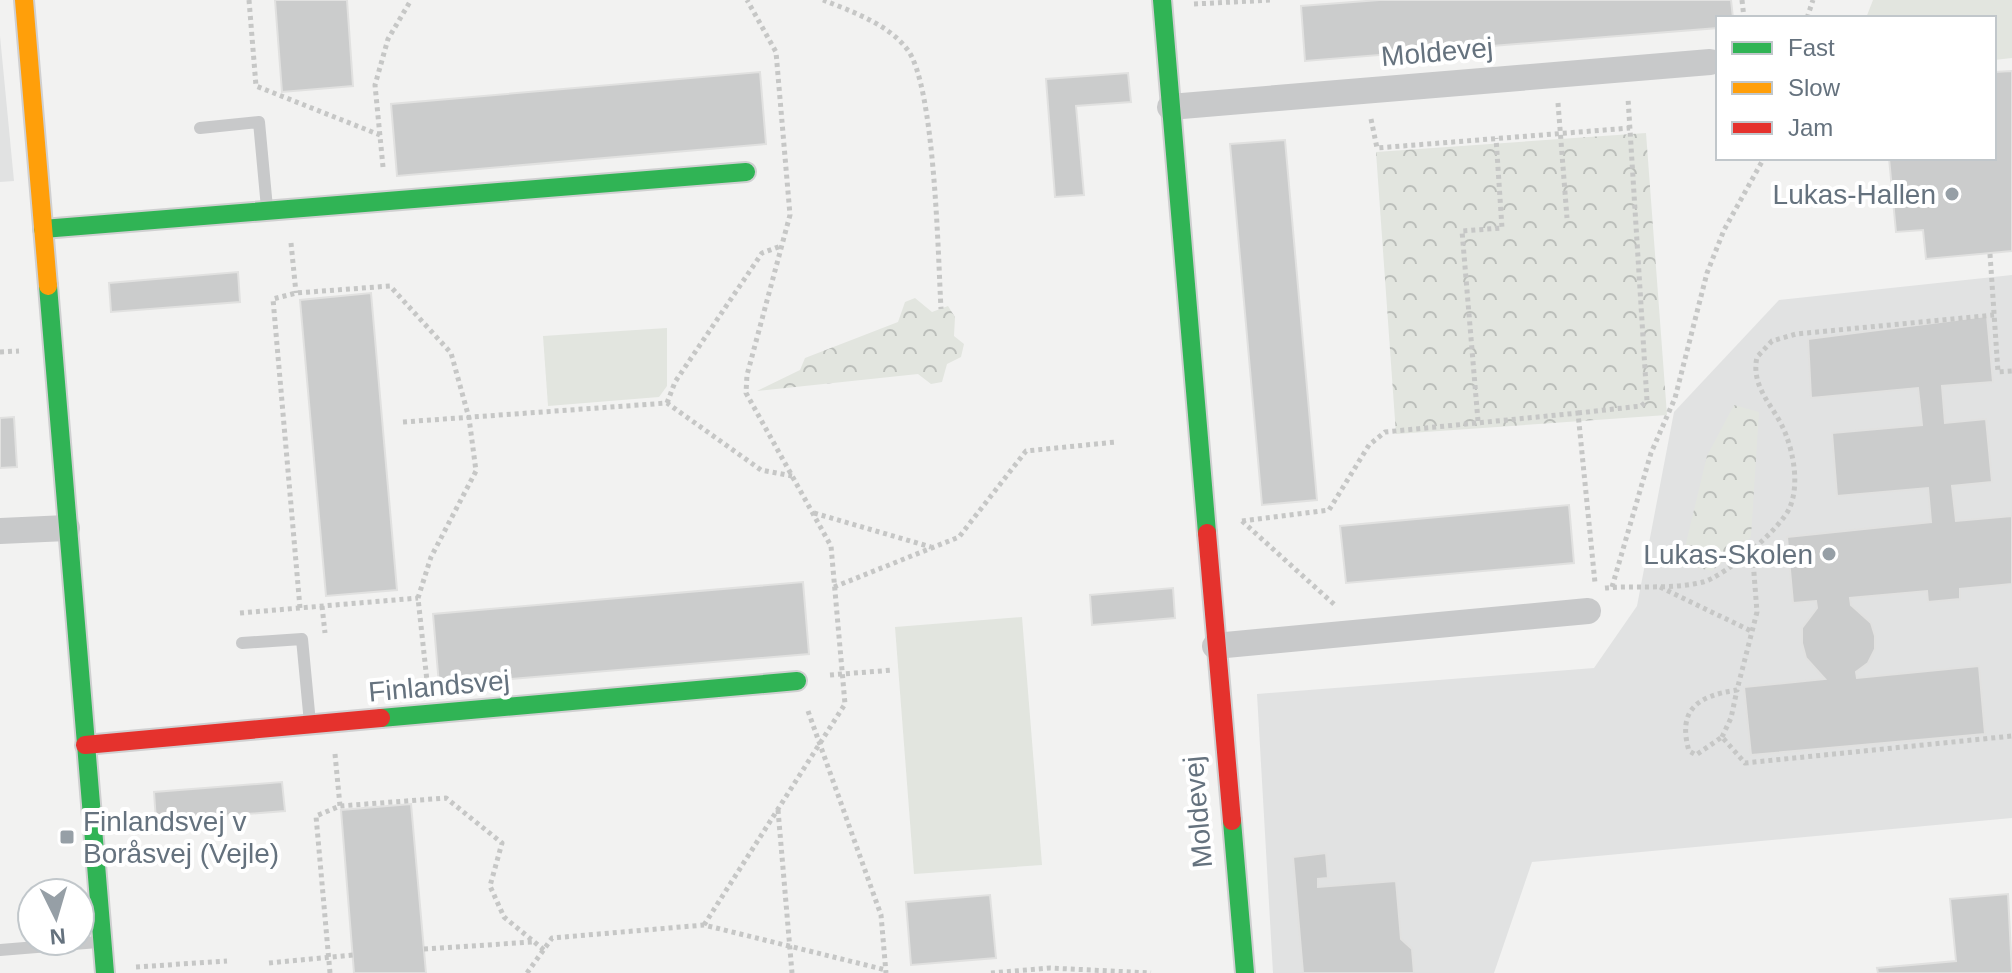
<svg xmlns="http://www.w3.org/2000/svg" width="2012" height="973" font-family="Arial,sans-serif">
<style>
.built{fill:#e1e2e2}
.park{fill:url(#park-crowns)}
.pitch{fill:#e2e5df}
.building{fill:#cbcccc;stroke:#e1e1e0;stroke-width:2}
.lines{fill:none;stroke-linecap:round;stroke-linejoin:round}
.fast-casing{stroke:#d0d0d1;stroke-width:22}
.slow-casing{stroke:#d0d0d1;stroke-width:22}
.jam-casing{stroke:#d0d0d1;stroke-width:22}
.path{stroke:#c6c7c6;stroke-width:5;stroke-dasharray:4 4;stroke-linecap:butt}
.lane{stroke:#c8c9ca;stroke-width:12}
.street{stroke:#c8c9ca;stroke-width:26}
.fast{stroke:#30b455;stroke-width:18}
.slow{stroke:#ff9f0a;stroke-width:18}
.jam{stroke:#e5322d;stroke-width:18}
.poi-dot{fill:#969fa6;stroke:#fff;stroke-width:3}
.labels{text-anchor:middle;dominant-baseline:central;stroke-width:8;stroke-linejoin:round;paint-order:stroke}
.street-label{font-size:28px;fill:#65727e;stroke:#fff}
.poi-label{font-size:28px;fill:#65727e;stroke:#fff;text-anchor:end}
</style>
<defs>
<pattern id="park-crowns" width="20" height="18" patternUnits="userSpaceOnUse" patternTransform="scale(2)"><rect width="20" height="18" fill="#e2e5df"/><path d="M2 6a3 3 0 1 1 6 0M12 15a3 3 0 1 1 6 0" fill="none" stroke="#bbbeba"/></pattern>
</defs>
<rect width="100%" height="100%" fill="#f2f2f1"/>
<g class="built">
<polygon points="0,36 14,181 0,182"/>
<polygon points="2012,275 2012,818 1532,862 1494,973 1273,973 1257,694 1594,668 1637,606 1674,412 1779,300"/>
</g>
<g class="park">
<polygon points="1646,133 1667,415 1396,434 1376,152"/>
<polygon points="915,298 932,312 948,306 955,317 954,336 964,344 961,357 947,364 942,382 931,384 918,374 757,391 800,370 805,358 898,322 905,302"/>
<polygon points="1734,405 1759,412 1751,537 1712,571 1681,564 1707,456"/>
</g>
<g class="pitch">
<polygon points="1873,0 2012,0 2012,58 1994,60 1994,18 1866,18"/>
<polygon points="667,328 667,386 659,397 548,406 543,336"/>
<polygon points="1022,617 1042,865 914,874 895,627"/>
</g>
<g class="building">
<polygon points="275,0 347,0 353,86 282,92"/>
<polygon points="1379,0 1731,0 1733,18 1718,18 1718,28 1305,61 1301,6"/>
<polygon points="2012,71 2012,251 1926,259 1923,230 1896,232 1889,158 1994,158 1994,72"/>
<polygon points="760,72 766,144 397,176 391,104"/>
<polygon points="1128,73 1131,102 1076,106 1084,195 1055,197 1046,79"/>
<polygon points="1285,140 1317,500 1262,505 1230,144"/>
<polygon points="238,272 240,302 111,312 109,283"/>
<polygon points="371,293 397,590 326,596 300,300"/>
<polygon points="1987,316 1993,382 1942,386 1945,423 1986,419 1992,482 1952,486 1956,521 2012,516 2012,584 1960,589 1960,599 1928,602 1927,591 1850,598 1851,605 1871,623 1875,636 1875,649 1868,663 1856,672 1857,678 1979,666 1985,734 1751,755 1744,687 1825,679 1806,658 1802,643 1802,628 1817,608 1816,601 1793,603 1787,537 1931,522 1928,488 1837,496 1832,433 1922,425 1918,388 1811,398 1808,339"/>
<polygon points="14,417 17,467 0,468 0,418"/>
<polygon points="1569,505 1574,563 1346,583 1340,526"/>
<polygon points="803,582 809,654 439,685 433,614"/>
<polygon points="1173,588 1175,618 1092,625 1090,595"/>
<polygon points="282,782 285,811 156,821 154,792"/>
<polygon points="411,804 426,973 354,973 341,810"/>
<polygon points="1326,853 1328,878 1318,879 1318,887 1396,881 1401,939 1412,949 1414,973 1303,973 1293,857"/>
<polygon points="2008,894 2012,973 1878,973 1877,968 1956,961 1950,899"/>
<polygon points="990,895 996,958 911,965 906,902"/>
</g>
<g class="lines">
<defs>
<g id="fast">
<polyline points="1162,0 1207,533"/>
<polyline points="43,229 746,172"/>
<polyline points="48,286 105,973"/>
<polyline points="381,718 797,681"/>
<polyline points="1232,821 1245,973"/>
</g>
<polyline id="slow" points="24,0 48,286"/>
<g id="jam">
<polyline points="1207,533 1232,821"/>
<polyline points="85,745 381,718"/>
</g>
</defs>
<use href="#fast" class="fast-casing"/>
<use href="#slow" class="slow-casing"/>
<use href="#jam" class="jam-casing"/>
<g class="path">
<polyline points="249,0 256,86 380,135"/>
<path d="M823,0C851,11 888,24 907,49C935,85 938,256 941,309"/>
<polyline points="1742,0 1744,18"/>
<polyline points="1194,4 1272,0"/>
<polyline points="1807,18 1813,0"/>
<polyline points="1558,103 1567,218"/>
<polyline points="1371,119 1377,148 1630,128"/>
<polyline points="383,167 375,85 388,39 411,0"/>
<polyline points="291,243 296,293"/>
<polyline points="1990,254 1998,372 2012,371"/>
<polyline points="0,352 19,351"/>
<polyline points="667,403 675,382 762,253 781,246"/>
<polyline points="1578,413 1641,406 1647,401 1628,98"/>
<polyline points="1478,421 1462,231 1502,228 1496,138"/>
<polyline points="403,422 667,403 761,470 792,476"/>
<polyline points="814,513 931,547"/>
<polyline points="1242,521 1336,606"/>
<polyline points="1242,521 1329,510 1369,445 1385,432 1578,413 1595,583"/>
<path d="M1752,548L1757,612L1737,690C1698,696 1677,709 1689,751L1696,755L1722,737L1745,763L2012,736"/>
<polyline points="834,587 959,537 1026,451 1116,442"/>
<polyline points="1612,587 1651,453 1675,398 1707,273 1724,230 1764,158"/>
<polyline points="1660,587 1753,632"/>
<path d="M1605,588C1637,585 1672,590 1703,582C1725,576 1781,529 1790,507C1799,485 1794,456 1786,435C1776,407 1750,389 1757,357L1772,341L1796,334L1994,315"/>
<polyline points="322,606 325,633"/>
<polyline points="300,608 273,299 296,293 390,286 451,353 469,418 476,471 431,557 418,598 427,681"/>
<polyline points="240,613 418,598"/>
<polyline points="830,675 893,670"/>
<polyline points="808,711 881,915 886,973"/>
<polyline points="1722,737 1731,718 1737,690"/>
<polyline points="335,754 340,806"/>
<polyline points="778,810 792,973"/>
<polyline points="704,925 845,704 831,546 746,393 747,375 790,215 776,52 747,0"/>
<polyline points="424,949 533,942"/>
<polyline points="269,963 353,955"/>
<polyline points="136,967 227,961"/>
<polyline points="330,973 316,816 340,806 446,798 502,843 490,886 504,917 544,950"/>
<polyline points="527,973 552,938 704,925 886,970"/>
<polyline points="991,973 1050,968 1151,973"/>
</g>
<g class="lane">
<polyline points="200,128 259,122 267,208"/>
<polyline points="242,643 302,639 310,723"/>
<polyline points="0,950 98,942"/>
</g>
<g class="street">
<polyline points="1170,107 1710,62"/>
<polyline points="0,531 67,528"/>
<polyline points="1215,646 1588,611"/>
</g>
<use href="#fast" class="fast"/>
<use href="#slow" class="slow"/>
<use href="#jam" class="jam"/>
</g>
<g class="poi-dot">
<circle cx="1952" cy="194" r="8"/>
<circle cx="1829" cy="554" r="8"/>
<rect x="59" y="829" width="16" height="16" rx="4"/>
</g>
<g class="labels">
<g class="street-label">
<text transform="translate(1437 52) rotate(-5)">Moldevej</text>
<text transform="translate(439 686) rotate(-5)">Finlandsvej</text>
<text transform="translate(1198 812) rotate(-95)">Moldevej</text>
</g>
<g class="poi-label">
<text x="1936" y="194">Lukas-Hallen</text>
<text x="1813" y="554">Lukas-Skolen</text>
<text x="83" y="821" text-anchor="start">Finlandsvej v<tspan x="83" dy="32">Boråsvej (Vejle)</tspan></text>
</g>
</g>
<rect x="1716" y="16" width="280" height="144" fill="#ffffff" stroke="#c1c7cb" stroke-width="2"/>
<rect x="1732" y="42" width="40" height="12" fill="#30b455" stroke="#c1c7cb" stroke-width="2"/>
<text x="1788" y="56" font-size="24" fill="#65727e">Fast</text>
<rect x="1732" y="82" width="40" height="12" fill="#ff9f0a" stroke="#c1c7cb" stroke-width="2"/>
<text x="1788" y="96" font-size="24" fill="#65727e">Slow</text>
<rect x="1732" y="122" width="40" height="12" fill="#e5322d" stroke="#c1c7cb" stroke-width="2"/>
<text x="1788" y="136" font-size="24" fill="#65727e">Jam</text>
<g transform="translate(56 917) rotate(175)"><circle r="38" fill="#ffffff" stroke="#c1c7cb" stroke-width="2"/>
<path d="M0-6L14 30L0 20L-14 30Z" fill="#969fa6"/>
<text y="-12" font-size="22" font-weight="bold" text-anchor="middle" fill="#65727e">N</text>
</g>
</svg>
